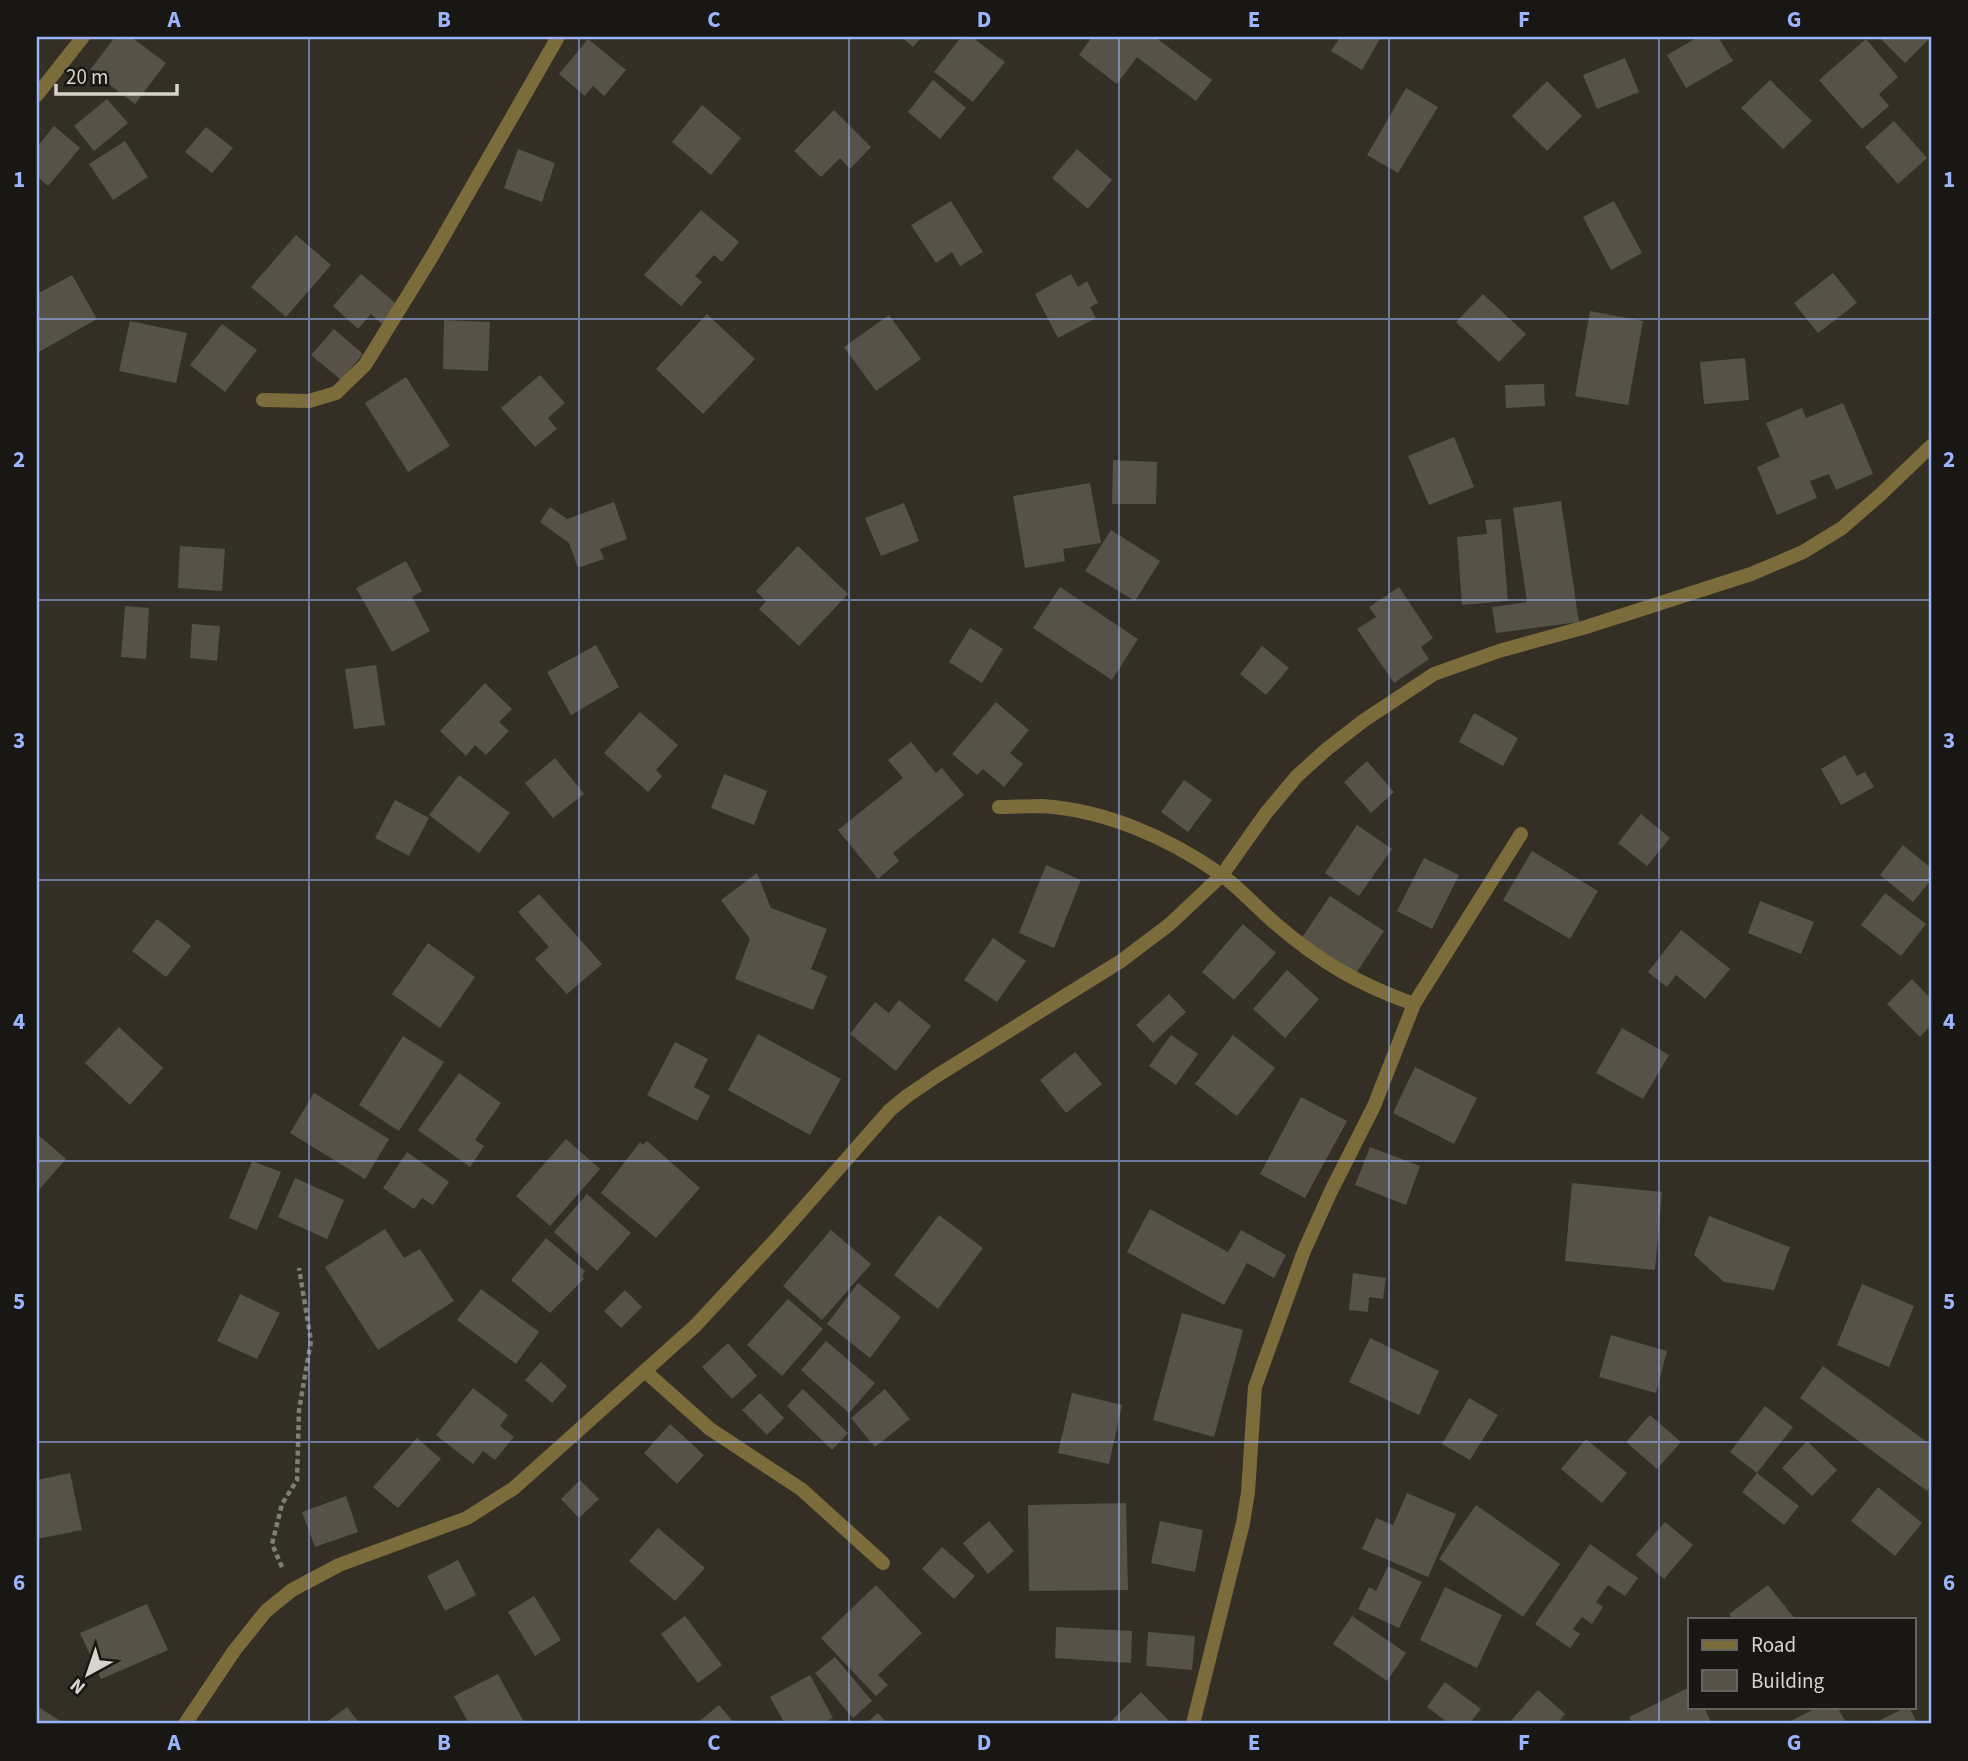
<svg xmlns="http://www.w3.org/2000/svg" width="1968" height="1761" font-family="'Source Sans 3',sans-serif">
<style>
.building{fill:#565247}
.lines{fill:none;stroke-linecap:round;stroke-linejoin:round}
.path{stroke:#817e75;stroke-width:4.5;stroke-dasharray:5 3.5;stroke-linecap:butt}
.minor{stroke:#7c6b3b;stroke-width:14}
.grid{fill:none;stroke:#9ab5fd;stroke-width:2;stroke-opacity:0.55}
.neatline{fill:none;stroke:#9ab5fd;stroke-width:2.5}
.grid-label{font-size:23px;text-anchor:middle;font-weight:bold;fill:#9ab5fd}
</style>
<rect width="100%" height="100%" fill="#332f25"/>
<g class="building">
<polygon points="115,37 131,37 166,63 135,104 90,70"/>
<polygon points="901,37 922,37 913,47"/>
<polygon points="961,37 972,37 1005,62 973,102 934,72"/>
<polygon points="1092,37 1155,37 1212,80 1196,101 1137,57 1117,84 1079,55"/>
<polygon points="1340,37 1381,37 1362,70 1331,51"/>
<polygon points="1698,37 1718,37 1733,61 1686,88 1667,55"/>
<polygon points="1879,37 1931,37 1905,63"/>
<polygon points="588,39 626,70 604,96 593,86 585,96 559,74"/>
<polygon points="1866,39 1898,77 1879,94 1889,106 1862,129 1819,80"/>
<polygon points="1625,58 1639,92 1597,109 1583,75"/>
<polygon points="933,80 966,108 940,139 908,112"/>
<polygon points="1770,80 1812,121 1783,149 1741,108"/>
<polygon points="1547,81 1582,116 1547,151 1512,116"/>
<polygon points="1406,88 1438,107 1398,173 1367,155"/>
<polygon points="107,99 128,123 94,151 74,126"/>
<polygon points="702,105 741,138 711,175 672,142"/>
<polygon points="834,110 871,147 850,169 840,158 821,177 794,151"/>
<polygon points="1894,121 1927,158 1898,184 1865,147"/>
<polygon points="54,126 80,148 48,186 37,176 37,147"/>
<polygon points="206,127 233,148 212,173 185,152"/>
<polygon points="125,141 148,177 113,200 89,164"/>
<polygon points="518,149 555,163 542,202 504,188"/>
<polygon points="1077,149 1112,180 1088,209 1052,178"/>
<polygon points="951,201 983,252 960,266 952,252 936,263 911,225"/>
<polygon points="1614,201 1642,253 1611,270 1583,217"/>
<polygon points="701,210 739,242 722,262 714,255 695,276 702,282 681,306 644,275"/>
<polygon points="296,235 331,265 286,317 251,287"/>
<polygon points="1833,273 1857,303 1818,333 1794,303"/>
<polygon points="361,274 399,306 382,324 371,314 358,329 333,306"/>
<polygon points="1071,274 1078,287 1087,281 1098,303 1090,307 1096,318 1058,338 1035,294"/>
<polygon points="72,275 97,319 37,353 37,294"/>
<polygon points="1483,294 1526,334 1499,362 1456,322"/>
<polygon points="1590,311 1643,321 1628,405 1575,396"/>
<polygon points="707,314 755,359 703,414 656,369"/>
<polygon points="889,315 921,359 876,391 844,347"/>
<polygon points="444,320 490,322 488,371 443,369"/>
<polygon points="130,321 187,333 176,383 119,371"/>
<polygon points="222,324 257,350 225,392 190,365"/>
<polygon points="334,329 363,354 341,380 311,355"/>
<polygon points="1745,358 1749,400 1704,404 1700,362"/>
<polygon points="540,375 565,403 548,418 557,429 535,447 501,408"/>
<polygon points="406,377 450,446 408,472 365,403"/>
<polygon points="1544,384 1545,406 1506,408 1505,385"/>
<polygon points="1843,403 1873,474 1836,490 1829,474 1810,481 1817,498 1777,515 1757,467 1780,457 1766,423 1802,408 1806,418"/>
<polygon points="1454,437 1474,487 1429,505 1408,456"/>
<polygon points="1113,460 1157,462 1156,504 1112,504"/>
<polygon points="1090,483 1101,543 1063,549 1065,561 1025,568 1013,496"/>
<polygon points="1561,501 1579,622 1496,633 1492,607 1527,602 1513,508"/>
<polygon points="614,502 627,539 600,549 604,559 578,568 569,543 540,522 550,507 567,519"/>
<polygon points="904,503 919,541 881,556 865,518"/>
<polygon points="1501,519 1508,601 1462,605 1457,537 1487,534 1485,520"/>
<polygon points="1111,530 1160,561 1135,601 1085,571"/>
<polygon points="180,546 225,549 222,591 178,588"/>
<polygon points="798,546 848,594 799,646 759,609 766,601 756,591"/>
<polygon points="406,561 422,591 412,597 430,631 392,652 356,588"/>
<polygon points="1060,587 1138,639 1112,680 1033,628"/>
<polygon points="1399,587 1433,638 1421,647 1429,659 1394,683 1357,629 1376,617 1369,607"/>
<polygon points="125,606 149,608 146,659 121,657"/>
<polygon points="192,624 220,626 217,661 190,658"/>
<polygon points="970,628 1003,649 982,683 949,662"/>
<polygon points="596,645 619,687 571,715 547,672"/>
<polygon points="1262,646 1289,668 1266,695 1240,674"/>
<polygon points="376,665 385,725 354,729 345,669"/>
<polygon points="485,683 512,709 499,722 509,731 486,755 475,745 466,756 440,731"/>
<polygon points="996,702 1029,730 1010,753 1023,764 1004,787 983,769 977,775 952,754"/>
<polygon points="640,712 678,745 656,770 662,776 648,792 604,753"/>
<polygon points="1474,713 1518,738 1503,766 1459,742"/>
<polygon points="911,742 936,773 942,768 964,795 893,853 899,861 878,879 838,830 903,778 888,760"/>
<polygon points="1845,755 1857,776 1865,772 1874,787 1841,805 1821,769"/>
<polygon points="555,758 584,794 553,818 525,783"/>
<polygon points="1367,761 1394,792 1371,813 1344,782"/>
<polygon points="724,774 767,791 754,825 711,808"/>
<polygon points="459,775 510,813 479,853 429,815"/>
<polygon points="1184,780 1212,800 1188,832 1161,812"/>
<polygon points="395,800 429,818 409,856 375,838"/>
<polygon points="1641,814 1670,838 1647,866 1618,843"/>
<polygon points="1357,825 1392,849 1359,896 1325,873"/>
<polygon points="1903,845 1931,868 1931,880 1913,902 1880,875"/>
<polygon points="1532,851 1598,891 1570,939 1503,900"/>
<polygon points="1424,858 1459,875 1432,929 1397,911"/>
<polygon points="1046,865 1081,880 1054,948 1019,933"/>
<polygon points="757,873 771,908 827,929 811,969 827,976 813,1010 735,979 750,939 721,900"/>
<polygon points="1885,893 1926,924 1901,956 1861,925"/>
<polygon points="539,894 602,964 567,994 535,959 549,947 518,912"/>
<polygon points="1330,896 1384,931 1353,978 1299,942"/>
<polygon points="1760,901 1814,922 1801,954 1748,933"/>
<polygon points="157,919 191,946 166,977 132,951"/>
<polygon points="1243,924 1276,953 1234,1000 1202,972"/>
<polygon points="1681,930 1730,969 1705,999 1676,975 1667,987 1648,972"/>
<polygon points="993,938 1026,961 997,1002 964,980"/>
<polygon points="428,943 475,977 440,1028 392,994"/>
<polygon points="1287,970 1319,999 1285,1038 1253,1009"/>
<polygon points="1912,979 1931,999 1931,1025 1920,1037 1887,1004"/>
<polygon points="1169,994 1186,1012 1153,1043 1136,1025"/>
<polygon points="899,1000 931,1026 896,1071 850,1034 875,1002 889,1013"/>
<polygon points="119,1027 163,1068 130,1105 85,1063"/>
<polygon points="1622,1028 1669,1055 1643,1099 1596,1073"/>
<polygon points="758,1034 841,1079 810,1135 728,1090"/>
<polygon points="1171,1035 1198,1054 1176,1085 1149,1066"/>
<polygon points="1233,1035 1275,1068 1237,1116 1195,1084"/>
<polygon points="403,1036 444,1062 399,1131 359,1105"/>
<polygon points="675,1042 708,1059 694,1087 710,1096 697,1121 647,1095"/>
<polygon points="1075,1052 1102,1084 1066,1113 1040,1080"/>
<polygon points="1415,1067 1477,1098 1454,1144 1393,1113"/>
<polygon points="459,1073 501,1103 475,1140 484,1146 470,1167 418,1130"/>
<polygon points="314,1093 389,1139 365,1179 290,1133"/>
<polygon points="1301,1097 1347,1121 1305,1198 1260,1174"/>
<polygon points="37,1134 66,1159 37,1192"/>
<polygon points="566,1139 600,1169 550,1226 516,1196"/>
<polygon points="647,1141 700,1188 656,1238 601,1193 640,1142 643,1145"/>
<polygon points="1370,1147 1420,1166 1406,1205 1355,1185"/>
<polygon points="407,1152 449,1182 433,1205 422,1198 414,1209 383,1188"/>
<polygon points="252,1161 281,1172 257,1230 229,1218"/>
<polygon points="295,1178 344,1200 327,1239 278,1217"/>
<polygon points="1572,1183 1662,1192 1655,1270 1565,1261"/>
<polygon points="587,1194 631,1233 597,1271 554,1232"/>
<polygon points="1150,1209 1228,1252 1241,1230 1286,1255 1274,1278 1247,1263 1224,1305 1127,1252"/>
<polygon points="939,1215 983,1248 938,1309 894,1275"/>
<polygon points="1709,1216 1790,1247 1774,1290 1724,1282 1694,1255"/>
<polygon points="385,1229 404,1258 420,1249 454,1301 378,1350 325,1267"/>
<polygon points="831,1230 871,1264 822,1320 783,1286"/>
<polygon points="546,1238 585,1271 582,1276 584,1279 550,1313 511,1280"/>
<polygon points="1353,1273 1386,1278 1383,1299 1369,1297 1368,1312 1349,1310"/>
<polygon points="858,1283 901,1317 870,1358 827,1324"/>
<polygon points="1862,1284 1914,1306 1889,1367 1837,1345"/>
<polygon points="481,1289 539,1332 516,1364 457,1320"/>
<polygon points="625,1290 642,1307 621,1328 604,1311"/>
<polygon points="240,1294 280,1313 257,1359 217,1341"/>
<polygon points="788,1299 823,1329 782,1376 747,1345"/>
<polygon points="1182,1313 1243,1330 1214,1437 1153,1420"/>
<polygon points="1611,1335 1667,1351 1656,1393 1599,1377"/>
<polygon points="1370,1338 1439,1371 1419,1415 1349,1382"/>
<polygon points="826,1341 875,1383 849,1413 801,1370"/>
<polygon points="728,1343 757,1376 732,1399 702,1367"/>
<polygon points="541,1362 567,1386 552,1403 525,1380"/>
<polygon points="1823,1366 1931,1445 1931,1485 1927,1491 1800,1398"/>
<polygon points="473,1388 508,1415 500,1426 514,1437 495,1460 483,1451 473,1464 436,1435"/>
<polygon points="803,1389 848,1433 832,1450 787,1406"/>
<polygon points="885,1389 910,1419 875,1447 851,1418"/>
<polygon points="760,1393 784,1418 767,1435 742,1410"/>
<polygon points="1072,1393 1122,1405 1109,1464 1058,1453"/>
<polygon points="1469,1398 1498,1415 1470,1460 1442,1444"/>
<polygon points="1765,1406 1793,1427 1757,1473 1730,1452"/>
<polygon points="1650,1415 1681,1442 1657,1469 1626,1442"/>
<polygon points="670,1424 704,1455 677,1484 644,1453"/>
<polygon points="417,1438 441,1459 398,1508 373,1487"/>
<polygon points="1586,1439 1627,1473 1602,1503 1561,1469"/>
<polygon points="1807,1441 1837,1470 1812,1496 1782,1468"/>
<polygon points="70,1473 82,1530 37,1539 37,1480"/>
<polygon points="1757,1473 1799,1506 1784,1525 1742,1492"/>
<polygon points="580,1480 599,1499 579,1518 561,1499"/>
<polygon points="1878,1487 1922,1523 1895,1556 1851,1521"/>
<polygon points="1407,1493 1456,1514 1428,1577 1362,1549 1376,1518 1393,1525"/>
<polygon points="346,1496 358,1532 315,1547 302,1512"/>
<polygon points="1126,1503 1128,1590 1029,1591 1028,1505"/>
<polygon points="1476,1505 1560,1564 1523,1617 1439,1559"/>
<polygon points="989,1521 1014,1551 988,1574 963,1543"/>
<polygon points="1160,1521 1203,1530 1195,1572 1151,1563"/>
<polygon points="1665,1522 1693,1545 1664,1579 1636,1555"/>
<polygon points="658,1528 705,1568 675,1601 629,1561"/>
<polygon points="1590,1544 1638,1578 1625,1596 1608,1585 1596,1602 1603,1607 1592,1624 1582,1617 1573,1629 1580,1634 1570,1648 1535,1624"/>
<polygon points="942,1547 975,1576 954,1599 922,1569"/>
<polygon points="458,1560 476,1595 445,1611 427,1576"/>
<polygon points="1388,1566 1422,1582 1399,1628 1358,1609 1369,1587 1376,1591"/>
<polygon points="876,1585 922,1633 878,1675 888,1685 876,1696 821,1638"/>
<polygon points="1768,1585 1795,1619 1733,1619 1729,1614"/>
<polygon points="1445,1587 1502,1615 1477,1668 1420,1640"/>
<polygon points="534,1596 561,1640 535,1656 508,1612"/>
<polygon points="147,1604 168,1650 101,1679 80,1633"/>
<polygon points="685,1616 722,1665 698,1683 661,1634"/>
<polygon points="1352,1616 1406,1653 1387,1681 1333,1644"/>
<polygon points="1056,1627 1132,1631 1131,1663 1055,1658"/>
<polygon points="1148,1632 1195,1636 1192,1670 1146,1666"/>
<polygon points="835,1657 872,1701 853,1718 815,1673"/>
<polygon points="498,1674 525,1724 469,1724 454,1696"/>
<polygon points="810,1675 833,1718 821,1724 785,1724 770,1697"/>
<polygon points="1445,1682 1481,1709 1469,1724 1450,1724 1427,1707"/>
<polygon points="1690,1687 1690,1707 1704,1707 1712,1724 1633,1724 1629,1717"/>
<polygon points="1538,1690 1565,1714 1557,1724 1508,1724"/>
<polygon points="1141,1692 1172,1724 1108,1724"/>
<polygon points="719,1705 735,1724 696,1724"/>
<polygon points="37,1706 65,1724 37,1724"/>
<polygon points="347,1707 360,1724 324,1724"/>
<polygon points="1818,1707 1837,1707 1847,1724 1790,1724 1789,1722"/>
<polygon points="1909,1707 1918,1724 1872,1724 1907,1707"/>
<polygon points="878,1713 888,1724 865,1724"/>
</g>
<g class="lines">
<polyline class="path" points="282,1567 272,1544 282,1504 297,1480 299,1410 311,1341 299,1268"/>
<g class="minor">
<polyline points="37,95 83,37"/>
<polyline points="263,400 309,401 336,393 365,365 431,258 558,37"/>
<path d="M999,807C1013,807 1028,806 1042,806C1105,810 1169,838 1220,874C1240,888 1257,908 1276,924C1320,962 1360,985 1414,1004"/>
<polyline points="646,1372 710,1429 801,1489 883,1563"/>
<polyline points="185,1724 234,1651 266,1611 292,1590 339,1565 467,1518 514,1488 695,1326 779,1236 890,1110 907,1096 938,1075 1121,961 1170,924 1222,875 1266,813 1297,776 1327,749 1363,721 1434,674 1499,651 1586,627 1751,574 1803,552 1842,528 1881,494 1931,446"/>
<polyline points="1193,1724 1243,1523 1248,1492 1255,1387 1304,1251 1331,1191 1374,1106 1414,1004 1521,834"/>
</g>
</g>
<path class="grid" d="M309,37V1724M579,37V1724M849,37V1724M1119,37V1724M1389,37V1724M1659,37V1724M37,319H1931M37,600H1931M37,880H1931M37,1161H1931M37,1442H1931"/>
<rect width="1968" height="1761" fill="none" stroke="#191713" stroke-width="77"/>
<rect x="1688" y="1618" width="228" height="91" fill="#191713" stroke="#65635d" stroke-width="2"/>
<rect x="1702" y="1640" width="35" height="10" fill="#7c6b3b" stroke="#65635d" stroke-width="2"/>
<text x="1751" y="1652" font-size="21" fill="#d6d4cd">Road</text>
<rect x="1702" y="1670" width="35" height="21" fill="#565247" stroke="#65635d" stroke-width="2"/>
<text x="1751" y="1688" font-size="21" fill="#d6d4cd">Building</text>
<g transform="translate(88 1674) rotate(220)" stroke="#191713" stroke-width="5" paint-order="stroke">
<path d="M0-5L12 26L0 18L-12 26Z" fill="#d6d4cd"/>
<text y="-10" font-size="19" font-weight="bold" text-anchor="middle" fill="#d6d4cd">N</text>
</g>
<path d="M56 84v10h121v-10" fill="none" stroke="#d6d4cd" stroke-width="3.5"/>
<text x="66" y="84" font-size="21" fill="#d6d4cd" stroke="#191713" stroke-width="5" paint-order="stroke">20 m</text>
<rect x="38" y="38" width="1892" height="1684" class="neatline"/>
<g class="grid-label">
<text x="174" y="27">A</text>
<text x="444" y="27">B</text>
<text x="714" y="27">C</text>
<text x="984" y="27">D</text>
<text x="1254" y="27">E</text>
<text x="1524" y="27">F</text>
<text x="1794" y="27">G</text>
<text x="19" y="187">1</text>
<text x="1949" y="187">1</text>
<text x="19" y="467">2</text>
<text x="1949" y="467">2</text>
<text x="19" y="748">3</text>
<text x="1949" y="748">3</text>
<text x="19" y="1029">4</text>
<text x="1949" y="1029">4</text>
<text x="19" y="1309">5</text>
<text x="1949" y="1309">5</text>
<text x="19" y="1590">6</text>
<text x="1949" y="1590">6</text>
<text x="174" y="1750">A</text>
<text x="444" y="1750">B</text>
<text x="714" y="1750">C</text>
<text x="984" y="1750">D</text>
<text x="1254" y="1750">E</text>
<text x="1524" y="1750">F</text>
<text x="1794" y="1750">G</text>
</g>
</svg>
